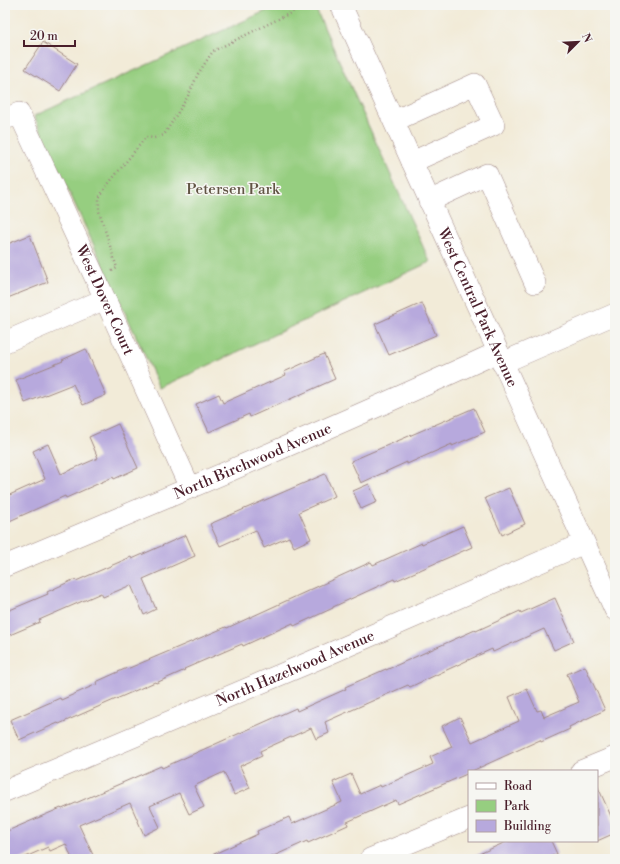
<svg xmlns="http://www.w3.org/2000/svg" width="620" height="864" font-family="'Libre Bodoni',serif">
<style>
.green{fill:#96ce80;stroke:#707656}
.building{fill:#b7a9dd}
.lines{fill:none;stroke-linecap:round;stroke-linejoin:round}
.minor-casing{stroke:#9e8582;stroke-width:22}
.path{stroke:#9e8582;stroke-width:2.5;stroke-dasharray:1 3;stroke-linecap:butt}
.minor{stroke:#fff;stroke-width:21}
.labels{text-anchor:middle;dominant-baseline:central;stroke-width:3;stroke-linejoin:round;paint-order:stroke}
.park-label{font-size:15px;fill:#615444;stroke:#f6f6f2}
.street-label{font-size:15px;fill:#4a1f2b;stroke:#f6f6f2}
</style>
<rect width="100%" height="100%" fill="#f6f6f2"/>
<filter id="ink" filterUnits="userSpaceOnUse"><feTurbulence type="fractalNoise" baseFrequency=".025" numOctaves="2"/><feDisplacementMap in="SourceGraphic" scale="8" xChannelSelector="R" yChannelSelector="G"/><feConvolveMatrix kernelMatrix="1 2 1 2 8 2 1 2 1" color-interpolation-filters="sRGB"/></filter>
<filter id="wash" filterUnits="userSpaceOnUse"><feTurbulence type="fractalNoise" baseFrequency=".012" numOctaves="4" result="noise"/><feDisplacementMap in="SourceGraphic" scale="16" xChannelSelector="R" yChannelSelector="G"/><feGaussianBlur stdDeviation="0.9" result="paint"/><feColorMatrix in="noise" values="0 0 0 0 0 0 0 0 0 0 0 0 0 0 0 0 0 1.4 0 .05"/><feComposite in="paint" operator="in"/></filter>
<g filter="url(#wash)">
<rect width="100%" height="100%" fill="#f2ebd8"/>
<polygon class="green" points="279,5 314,5 430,262 160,388 34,116"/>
<g id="blocks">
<g class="building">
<polygon points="43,42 77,64 60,91 25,69"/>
<polygon points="30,235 48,282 5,299 5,245"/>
<polygon points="422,303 436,335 389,355 375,324"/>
<polygon points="86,349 106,395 83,405 73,384 25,403 16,380 63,361 62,360"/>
<polygon points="324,354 335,379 250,417 249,414 209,432 196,404 219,394 223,403 286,375 284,372"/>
<polygon points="474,408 485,432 452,446 452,444 407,464 407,462 361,483 351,461"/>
<polygon points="118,424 138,468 114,479 113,477 66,498 65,496 5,523 5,497 45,479 33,451 48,444 61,474 98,458 89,437"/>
<polygon points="325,474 335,496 299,512 311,539 294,547 289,537 264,548 256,530 220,546 210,524"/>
<polygon points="369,484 377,502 361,509 353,491"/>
<polygon points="509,488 525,524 502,535 485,498"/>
<polygon points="463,526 472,547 395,581 394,579 333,607 333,608 294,626 293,623 243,646 242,644 184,669 185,670 156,683 155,682 59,724 58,723 19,740 10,720 60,698 61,700 97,684 96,682 127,668 127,669 226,627 227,628 371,562 373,565 422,543 422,544"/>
<polygon points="186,535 195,556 143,579 156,609 144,615 131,585 103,597 101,593 39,620 40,622 5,637 5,612 48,594 47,592 75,579 76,581 131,557 132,559"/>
<polygon points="555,598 574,641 554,650 544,629 493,652 492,649 410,687 408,685 325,722 329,733 316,739 311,728 260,751 262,756 240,766 250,788 234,795 224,772 194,786 204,807 189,814 179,793 150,806 160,827 144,835 130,803 79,825 93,855 84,859 72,859 66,844 50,851 48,847 21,859 5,859 5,832 61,808 62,809 161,766 162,768 296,708 297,711 346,689 345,687 386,669 386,670 475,630 476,631 520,611 521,613"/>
<polygon points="585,666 605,710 569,727 570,729 541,742 540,740 472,771 469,771 469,773 398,804 396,800 347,822 348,825 308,843 307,841 267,859 203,859 258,834 257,831 289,817 292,824 342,802 333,782 351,774 360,794 380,785 381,787 433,764 430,757 452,747 442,726 460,717 472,742 519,721 509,697 527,689 537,711 541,710 544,717 579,702 567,674"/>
<polygon points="597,785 615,825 615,833 597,841"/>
<polygon points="508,841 551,841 557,854 545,859 468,859"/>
</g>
</g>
</g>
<g filter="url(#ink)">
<use href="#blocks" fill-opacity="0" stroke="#9e8582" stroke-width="1"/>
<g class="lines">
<defs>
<g id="minor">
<path id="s1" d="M341,5L615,610"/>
<path id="s2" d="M5,119L19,113L105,299L190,488"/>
<polyline points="394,121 475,84 494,125 412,162"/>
<polyline points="429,201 487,174 535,283"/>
<polyline points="5,342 105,299"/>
<polyline points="502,363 615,314"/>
<path id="s3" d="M5,566C170,497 335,427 498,352"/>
<polyline points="581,771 615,757"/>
<path id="s4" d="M5,791L308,663L584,543"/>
<polyline points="370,859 469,818"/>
</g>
</defs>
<use href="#minor" class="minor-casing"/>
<polyline class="path" points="112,271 117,268 99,211 99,198 105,188 146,137 154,138 164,135 188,96 198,74 213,51 307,5"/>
<use href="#minor" class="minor"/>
</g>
</g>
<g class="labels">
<g class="park-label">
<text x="233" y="189">Petersen Park</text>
</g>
<g class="street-label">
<text stroke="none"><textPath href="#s2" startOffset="221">West Dover Court</textPath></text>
<text stroke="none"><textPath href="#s1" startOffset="332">West Central Park Avenue</textPath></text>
<text stroke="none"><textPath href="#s3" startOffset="269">North Birchwood Avenue</textPath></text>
<text stroke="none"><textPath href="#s4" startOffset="315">North Hazelwood Avenue</textPath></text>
</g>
</g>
<rect width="620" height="864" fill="none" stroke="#f6f6f2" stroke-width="20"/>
<rect x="468" y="770" width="130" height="72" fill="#f6f6f2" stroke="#b1a0a2"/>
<rect x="476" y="783" width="20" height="6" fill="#ffffff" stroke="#b1a0a2"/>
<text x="504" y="790" font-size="12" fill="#4a1f2b">Road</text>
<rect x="476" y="800" width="20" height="12" fill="#96ce80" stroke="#b1a0a2"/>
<text x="504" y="810" font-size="12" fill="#4a1f2b">Park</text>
<rect x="476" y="820" width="20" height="12" fill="#b7a9dd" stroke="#b1a0a2"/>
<text x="504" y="830" font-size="12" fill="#4a1f2b">Building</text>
<g transform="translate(578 42) rotate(66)" stroke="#f6f6f2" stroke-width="3" paint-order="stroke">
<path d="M0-3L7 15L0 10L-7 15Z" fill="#4a1f2b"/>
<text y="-6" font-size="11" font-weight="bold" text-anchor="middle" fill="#4a1f2b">N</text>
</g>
<path d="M24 40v6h51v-6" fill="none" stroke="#4a1f2b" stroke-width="2"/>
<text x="30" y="40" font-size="12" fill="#4a1f2b" stroke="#f6f6f2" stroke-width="3" paint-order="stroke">20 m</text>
</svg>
